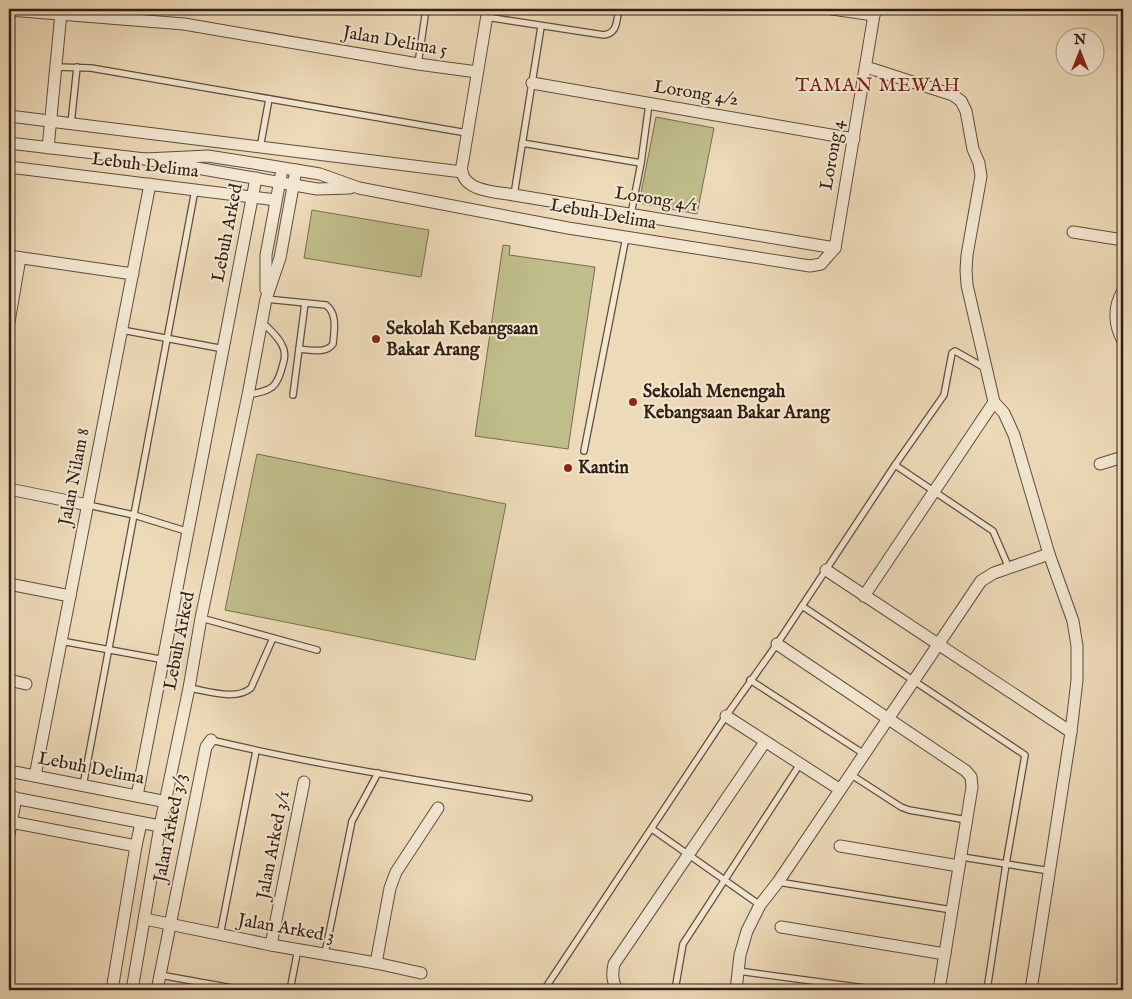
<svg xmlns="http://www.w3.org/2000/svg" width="1132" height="999" font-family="'IM FELL English',serif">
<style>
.green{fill:#bfbd8a;stroke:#786e4e}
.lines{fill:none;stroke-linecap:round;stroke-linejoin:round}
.service-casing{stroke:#5f4e3c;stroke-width:8}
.minor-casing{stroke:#5f4e3c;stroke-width:13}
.service{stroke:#f3e7d1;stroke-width:5.5}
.minor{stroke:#f3e7d1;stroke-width:11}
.poi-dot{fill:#8f2418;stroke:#f3e7d1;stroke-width:2}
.labels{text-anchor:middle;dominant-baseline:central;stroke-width:4;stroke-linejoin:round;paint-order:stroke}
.street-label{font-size:18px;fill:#301f13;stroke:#f3e7d1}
.poi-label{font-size:18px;font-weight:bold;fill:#301f13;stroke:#f3e7d1;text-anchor:start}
.neighbourhood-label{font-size:19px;letter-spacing:1px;fill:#7a1f14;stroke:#f3e7d1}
</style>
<rect width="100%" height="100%" fill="#eddab8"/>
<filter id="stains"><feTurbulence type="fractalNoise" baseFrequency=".004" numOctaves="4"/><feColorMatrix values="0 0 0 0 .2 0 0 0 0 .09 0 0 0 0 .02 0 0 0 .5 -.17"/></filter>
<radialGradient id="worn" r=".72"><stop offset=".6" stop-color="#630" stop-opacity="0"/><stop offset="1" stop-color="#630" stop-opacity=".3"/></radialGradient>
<g class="green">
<polygon points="656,117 714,128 697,214 639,203"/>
<polygon points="312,210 429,230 421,277 304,258"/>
<polygon points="503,245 510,246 509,255 595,267 568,449 475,436"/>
<polygon points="257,454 506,504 475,660 225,610"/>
</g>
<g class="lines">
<defs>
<g id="service">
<path d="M486,17L604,35C618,33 616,21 619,9"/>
<polyline points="136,19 138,9"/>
<polyline points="418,64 426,9"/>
<polyline points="55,67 91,68 467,133"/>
<polyline points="71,124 77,67"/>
<polyline points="522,143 641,163"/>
<polyline points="260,148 269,99"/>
<polyline points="514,195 541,27"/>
<polyline points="631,214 641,163 649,104"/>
<path d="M266,299L326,305C338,314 334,331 333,344C326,354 310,350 299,349"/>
<polyline points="122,330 224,349"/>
<path d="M248,395C272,390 277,389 283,364C285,358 286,352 282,345C278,336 269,329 262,322"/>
<polyline points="293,395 305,303"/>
<polyline points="584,451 626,237"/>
<polyline points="895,465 993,531 1009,568"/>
<polyline points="88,505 134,515 189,532"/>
<polyline points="802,606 1025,755 1006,864 987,990"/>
<polyline points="201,618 317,650"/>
<polyline points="61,641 165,660"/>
<polyline points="750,680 864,754"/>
<path d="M189,688C208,691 236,701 251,688L273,638"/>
<path d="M211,740C316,765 423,781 529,798"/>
<polyline points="850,774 901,807 909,810 967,820"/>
<polyline points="83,786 195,190"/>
<polyline points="652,829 760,905"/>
<polyline points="962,857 1050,871"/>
<polyline points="778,882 952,910"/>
<polyline points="220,935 256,751"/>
<polyline points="325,953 352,821 378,773"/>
<polyline points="738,971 880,990"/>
<polyline points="160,975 243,990"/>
<polyline points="290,990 298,949"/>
<polyline points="544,990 726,716 777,644 895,465 944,395 952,353 955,351 985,368"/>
<polyline points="675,990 683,944 800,764"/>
</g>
<g id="minor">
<path d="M488,9L463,160C462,164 461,169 462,172C466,192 498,192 514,195L835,248"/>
<polyline points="832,9 874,15"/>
<polyline points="9,10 184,24 418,64 477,72"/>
<polyline points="866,67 953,95 961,101 966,111 973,149 979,163 981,176 967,255 966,270 967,285 994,402 1004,413 1014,435 1049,554 1073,621 1077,646 1077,680 1071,732 1031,990"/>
<polyline points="532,83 854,139"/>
<polyline points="9,116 462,172"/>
<polyline points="9,143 145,159 317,189 350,188"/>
<polyline points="48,148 61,13"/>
<polyline points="145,159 208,156 259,164 320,174 359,188 568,228 810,266 821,264 835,248 875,9"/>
<polyline points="9,167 276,200"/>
<polyline points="1073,232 1123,240"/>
<polyline points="9,256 133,274"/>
<polyline points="266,290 266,255 281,175"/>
<path d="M1123,291C1113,307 1114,325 1123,341"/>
<polyline points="9,322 20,258"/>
<polyline points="1100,464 1123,457"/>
<polyline points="9,489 88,505"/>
<polyline points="826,570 1071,732"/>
<polyline points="9,584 70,596"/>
<polyline points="864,596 994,402"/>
<polyline points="777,644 966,771 971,777 972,787 939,990"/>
<polyline points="9,680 26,684"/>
<polyline points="726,716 839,789"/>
<polyline points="9,771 167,802"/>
<polyline points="35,776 150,184"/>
<polyline points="137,796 256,178"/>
<polyline points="9,797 160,826"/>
<polyline points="11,822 136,846 112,990"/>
<polyline points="9,834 16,798"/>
<polyline points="136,846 141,823"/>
<polyline points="840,846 959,866"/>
<polyline points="145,919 271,945 376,963 421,973"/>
<polyline points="781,927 945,954"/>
<polyline points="271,945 304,782"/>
<polyline points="376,963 390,888 396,872 438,808"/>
<polyline points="132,990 160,826 189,688 201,618 248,395 266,299 280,258 296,170"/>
<polyline points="157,990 206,747 211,740"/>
<path d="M617,990C612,981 612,974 614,964L765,742"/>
<polyline points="736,990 740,955 747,931 760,905 778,882 981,581 994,573 1049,554"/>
</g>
</defs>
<use href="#service" class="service-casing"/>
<use href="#minor" class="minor-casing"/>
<use href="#service" class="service"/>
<use href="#minor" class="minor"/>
</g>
<g class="poi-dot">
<circle cx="376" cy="339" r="5"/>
<circle cx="633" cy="402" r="5"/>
<circle cx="568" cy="468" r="5"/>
</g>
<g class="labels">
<g class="street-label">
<text transform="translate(395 42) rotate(10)">Jalan Delima 5</text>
<text transform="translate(696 94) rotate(9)">Lorong 4/2</text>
<text transform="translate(833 155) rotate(-80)">Lorong 4</text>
<text transform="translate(145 166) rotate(7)">Lebuh Delima</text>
<text transform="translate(656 200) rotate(9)">Lorong 4/1</text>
<text transform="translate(603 215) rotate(10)">Lebuh Delima</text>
<text transform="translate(228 233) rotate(-79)">Lebuh Arked</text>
<text transform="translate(75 477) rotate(-79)">Jalan Nilam 8</text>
<text transform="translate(180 641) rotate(-79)">Lebuh Arked</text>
<text transform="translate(91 769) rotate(11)">Lebuh Delima</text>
<text transform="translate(171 828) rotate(-79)">Jalan Arked 3/3</text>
<text transform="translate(274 845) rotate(-79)">Jalan Arked 3/1</text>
<text transform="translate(286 929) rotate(10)">Jalan Arked 3</text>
</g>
<g class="poi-label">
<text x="386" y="329">Sekolah Kebangsaan<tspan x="386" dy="21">Bakar Arang</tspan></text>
<text x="643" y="392">Sekolah Menengah<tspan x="643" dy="21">Kebangsaan Bakar Arang</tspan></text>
<text x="578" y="468">Kantin</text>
</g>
<g class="neighbourhood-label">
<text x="878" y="86">TAMAN MEWAH</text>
</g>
</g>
<rect width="1132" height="999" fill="none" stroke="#eddab8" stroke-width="30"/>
<rect x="10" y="10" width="1112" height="979" fill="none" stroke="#301f13" stroke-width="2.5"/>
<rect x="15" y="15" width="1102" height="969" fill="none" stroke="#301f13"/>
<g transform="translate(1080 52)"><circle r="24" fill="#f3e7d1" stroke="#a59785"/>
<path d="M0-4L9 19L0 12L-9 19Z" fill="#8f2418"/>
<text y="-8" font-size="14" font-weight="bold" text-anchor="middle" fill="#301f13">N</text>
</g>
<rect width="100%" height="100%" filter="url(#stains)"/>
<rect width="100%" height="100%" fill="url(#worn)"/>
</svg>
